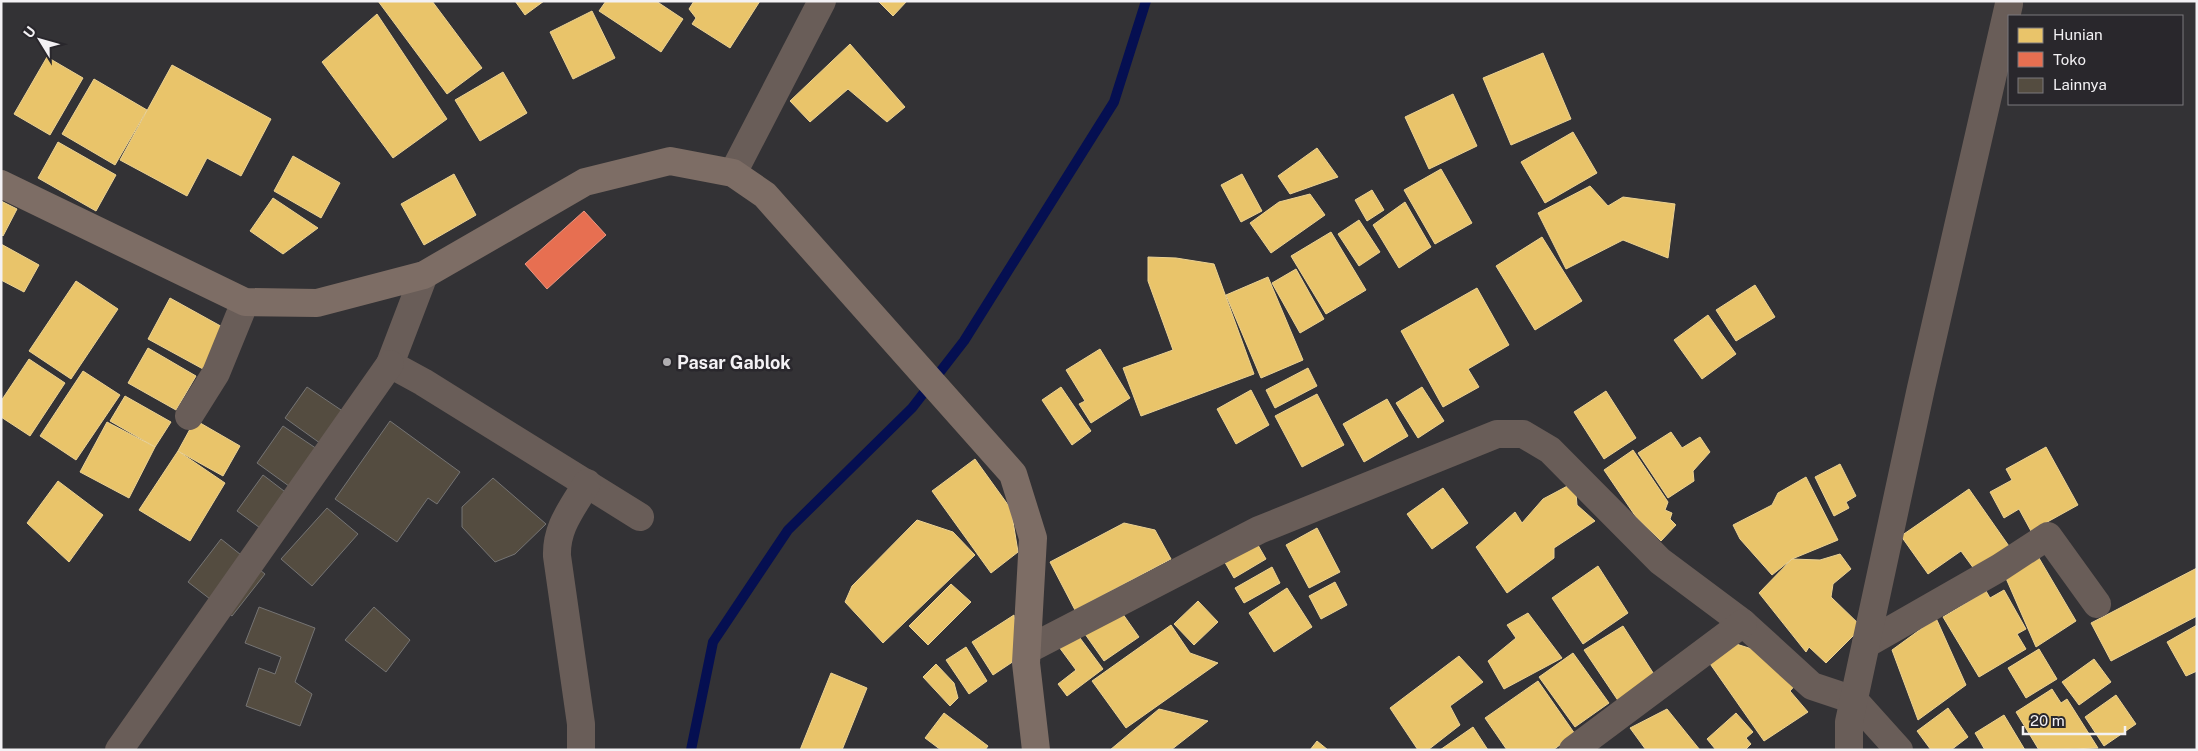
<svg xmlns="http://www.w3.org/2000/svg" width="2198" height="751" font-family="'Public Sans',sans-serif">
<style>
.homes{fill:#e9c46a;stroke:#ecd293}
.shops{fill:#e76f51;stroke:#eb9682}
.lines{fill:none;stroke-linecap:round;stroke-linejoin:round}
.stream{stroke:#050f51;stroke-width:10}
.building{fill:#544c40;stroke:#757474}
.minor{stroke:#695d58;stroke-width:28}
.major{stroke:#7d6d65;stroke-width:28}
.poi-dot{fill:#b0aeb1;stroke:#29272c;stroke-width:2}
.labels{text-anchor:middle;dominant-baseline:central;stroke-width:5;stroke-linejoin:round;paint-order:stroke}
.poi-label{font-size:18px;font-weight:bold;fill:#f3f1f4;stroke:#29272c;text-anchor:start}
</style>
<rect width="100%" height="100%" fill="#333235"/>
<g class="homes">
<polygon points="378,1 432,1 482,68 447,94"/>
<polygon points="515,1 544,1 525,15"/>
<polygon points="606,1 656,1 683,19 661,52 599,11"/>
<polygon points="694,1 760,1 730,48 692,24 696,18 689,9"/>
<polygon points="878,1 907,1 893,16"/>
<polygon points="592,11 615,58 573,79 550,32"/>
<polygon points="377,14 447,119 393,158 322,62"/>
<polygon points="850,44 905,107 887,122 848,89 810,122 790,101"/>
<polygon points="1543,53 1571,119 1511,145 1483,78"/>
<polygon points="47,57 83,78 50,135 14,114"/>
<polygon points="172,65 271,119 241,176 207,158 187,196 120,160"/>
<polygon points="503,72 527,113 480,141 455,100"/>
<polygon points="94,79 147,110 115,165 62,134"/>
<polygon points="1453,94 1477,146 1429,169 1405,117"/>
<polygon points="1573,132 1597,173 1545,203 1521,162"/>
<polygon points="58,142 116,175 96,211 38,178"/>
<polygon points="1317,148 1338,177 1290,194 1278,176"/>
<polygon points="293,156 340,183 321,218 274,191"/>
<polygon points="1441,169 1472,223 1435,244 1404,190"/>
<polygon points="454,174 476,215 424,245 401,204"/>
<polygon points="1242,174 1262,211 1241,222 1221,185"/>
<polygon points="1590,186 1608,206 1623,197 1675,204 1668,258 1623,240 1566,269 1538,213"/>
<polygon points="1372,190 1384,210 1367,221 1355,200"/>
<polygon points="1310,194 1325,215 1271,253 1250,223 1279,202"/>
<polygon points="273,198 318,228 283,254 250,231"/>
<polygon points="1,201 17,209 3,236 1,234"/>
<polygon points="1405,202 1431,247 1399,268 1373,225"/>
<polygon points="1359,220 1380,252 1359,266 1338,234"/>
<polygon points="1331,232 1366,290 1326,314 1291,256"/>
<polygon points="1542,237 1582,301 1535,330 1496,266"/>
<polygon points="1,244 39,265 24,292 1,280"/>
<polygon points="1148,257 1176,258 1214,264 1254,374 1141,416 1123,368 1173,350 1148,281"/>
<polygon points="1296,269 1324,319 1300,333 1272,283"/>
<polygon points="1268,277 1303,360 1261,378 1226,295"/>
<polygon points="76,281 118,309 71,379 29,351"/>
<polygon points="1755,285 1775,317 1736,341 1716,310"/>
<polygon points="1477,288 1509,345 1468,369 1479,387 1443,407 1401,331"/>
<polygon points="170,298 226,329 203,369 148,339"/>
<polygon points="1708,315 1736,354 1702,379 1674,340"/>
<polygon points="148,348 196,376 176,410 128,383"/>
<polygon points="1100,349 1130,398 1091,423 1079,404 1085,401 1066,370"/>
<polygon points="29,359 65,383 30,436 1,417 1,401"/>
<polygon points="1308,368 1317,386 1275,408 1266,390"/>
<polygon points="83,371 120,395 76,460 40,436"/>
<polygon points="1061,387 1091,431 1072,445 1042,400"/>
<polygon points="1422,387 1444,421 1418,438 1396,403"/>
<polygon points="1251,390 1269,425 1236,444 1217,409"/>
<polygon points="1606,391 1636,438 1604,459 1574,412"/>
<polygon points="1317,394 1344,445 1302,467 1275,416"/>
<polygon points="125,396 171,422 155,447 110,421"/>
<polygon points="1387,399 1408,436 1364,462 1343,424"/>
<polygon points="195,420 240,446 223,476 178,451"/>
<polygon points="107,422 155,447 129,498 80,472"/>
<polygon points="1671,432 1682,448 1700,437 1710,452 1693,471 1694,481 1668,498 1638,453"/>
<polygon points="2046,447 2078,505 2031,531 2019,509 2004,518 1990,492 2012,480 2006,469"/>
<polygon points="1633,450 1668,502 1665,510 1672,513 1670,519 1676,525 1661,541 1636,517 1604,470"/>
<polygon points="178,451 225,483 190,541 139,510"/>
<polygon points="975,459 1011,509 1018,552 991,573 932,491"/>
<polygon points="1840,464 1856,496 1846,502 1849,508 1834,516 1815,477"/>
<polygon points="1806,477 1838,540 1792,559 1772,575 1740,539 1733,525 1772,505 1778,493"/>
<polygon points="58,481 103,515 69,562 27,523"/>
<polygon points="1575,482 1577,505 1595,521 1554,548 1554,558 1507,593 1476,547 1515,512 1522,523 1543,499"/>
<polygon points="1443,488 1468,523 1432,549 1407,514"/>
<polygon points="1969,489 2011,549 1977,573 1961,551 1928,574 1901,536"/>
<polygon points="917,520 953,532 975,555 883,643 845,602 852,586"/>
<polygon points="1124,523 1155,530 1171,559 1075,610 1050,562"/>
<polygon points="1317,528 1340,572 1309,588 1286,545"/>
<polygon points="1255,540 1266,559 1234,578 1223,559"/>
<polygon points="2036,553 2076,621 2036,647 2005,576"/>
<polygon points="1840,554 1851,569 1833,584 1831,597 1862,627 1826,663 1809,647 1806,652 1759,593 1792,559 1820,560"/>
<polygon points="1598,566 1628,613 1583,644 1552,598"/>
<polygon points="1272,567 1280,583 1244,603 1235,588"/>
<polygon points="2197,568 2197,616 2111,661 2091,623"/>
<polygon points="1335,582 1347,605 1321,619 1309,596"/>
<polygon points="951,584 971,602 928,645 909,626"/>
<polygon points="1287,588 1312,627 1274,652 1249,613"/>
<polygon points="2004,590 2026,629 2017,634 2026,649 1979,677 1943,617 1986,591 1990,598"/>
<polygon points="1198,601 1218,622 1194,645 1174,624"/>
<polygon points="1120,610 1139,637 1104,661 1085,634"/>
<polygon points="1528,613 1562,658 1504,689 1488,661 1516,638 1507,625"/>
<polygon points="1014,615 1020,657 993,675 972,642"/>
<polygon points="1936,618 1966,685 1918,720 1892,650"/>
<polygon points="1171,625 1190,653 1218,663 1126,728 1092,681"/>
<polygon points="2197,625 2197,671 2186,676 2167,642"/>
<polygon points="1623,626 1657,679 1621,705 1584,650"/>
<polygon points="1077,634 1103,669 1067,696 1058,684 1076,670 1059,647"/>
<polygon points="1733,643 1771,655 1798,682 1790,691 1808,712 1764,741 1706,658"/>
<polygon points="966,647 987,681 969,694 946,660"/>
<polygon points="2039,649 2057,679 2026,698 2008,668"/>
<polygon points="1573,653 1609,703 1575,727 1539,677"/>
<polygon points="1459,656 1483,682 1450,706 1460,725 1428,750 1418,750 1390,708"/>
<polygon points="2094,659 2111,682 2079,705 2062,682"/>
<polygon points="936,664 954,683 958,698 950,706 923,677"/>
<polygon points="831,673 867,688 842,750 800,750"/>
<polygon points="1538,681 1575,734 1553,750 1507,750 1485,718"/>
<polygon points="2052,689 2061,703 2067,699 2098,748 2039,750 2016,712"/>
<polygon points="2116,695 2136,724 2104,746 2085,717"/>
<polygon points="1948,708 1968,737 1951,750 1931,750 1917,731"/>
<polygon points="1159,709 1208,721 1171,750 1110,750"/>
<polygon points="1667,709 1700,750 1646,750 1630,728"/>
<polygon points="944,713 988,746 985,750 941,750 925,738"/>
<polygon points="1736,713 1753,732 1746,738 1751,744 1745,750 1716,750 1707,739"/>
<polygon points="2004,715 2025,750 1985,750 1975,733"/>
<polygon points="1473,727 1488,750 1440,750"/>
<polygon points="1317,741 1328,750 1310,750"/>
</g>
<polygon class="shops" points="584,211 606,235 547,289 525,264"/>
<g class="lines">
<polyline class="stream" points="691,750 713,642 788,530 912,408 964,341 1114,102 1146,1"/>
</g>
<g class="building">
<polygon points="307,387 347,414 324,446 285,418"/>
<polygon points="390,421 460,472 437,504 428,498 397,542 335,499"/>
<polygon points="283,426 320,451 293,489 257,463"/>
<polygon points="263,475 301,504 275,539 237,511"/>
<polygon points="493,478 546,524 515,554 495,562 462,527 462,507"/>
<polygon points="327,508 358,534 312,586 281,559"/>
<polygon points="221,539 265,574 232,616 188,582"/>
<polygon points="259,607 315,628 295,682 312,694 300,726 246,706 259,668 275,674 281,657 245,643"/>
<polygon points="374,607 410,640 386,672 345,640"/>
</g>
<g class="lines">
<g class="minor">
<polyline points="733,173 822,1"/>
<polyline points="424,275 390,364 423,382 640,517"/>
<polyline points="189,416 216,373 245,302"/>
<polyline points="1866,644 1999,568 2048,536 2097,604"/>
<polyline points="1027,650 1259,530 1497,434 1523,434 1550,450 1660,561 1743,623 1812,686 1854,700 1899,750"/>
<polyline points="119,750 390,364"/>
<path d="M581,750V724L557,556C556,526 573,508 587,483"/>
<polyline points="1573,750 1743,623"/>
<polyline points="1849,750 1849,722 1921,388 2009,4"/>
</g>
<polyline class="major" points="1,184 245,302 317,303 424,275 585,182 670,161 733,173 765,195 1013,474 1033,538 1026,663 1036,750"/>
</g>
<circle class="poi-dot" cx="667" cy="362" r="5"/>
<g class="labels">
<g class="poi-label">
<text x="677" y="362">Pasar Gablok</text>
</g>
</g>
<rect width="2198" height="751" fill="none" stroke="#f3f1f4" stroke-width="5"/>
<rect x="2008" y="15" width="175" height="90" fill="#29272c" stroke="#7a787c"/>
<rect x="2018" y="28" width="25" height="15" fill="#e9c46a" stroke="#7a787c"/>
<text x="2053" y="40" font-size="15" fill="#f3f1f4">Hunian</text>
<rect x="2018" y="52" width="25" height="15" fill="#e76f51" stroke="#7a787c"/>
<text x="2053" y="65" font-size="15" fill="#f3f1f4">Toko</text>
<rect x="2018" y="78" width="25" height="15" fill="#544c40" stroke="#7a787c"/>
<text x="2053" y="90" font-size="15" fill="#f3f1f4">Lainnya</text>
<g transform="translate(40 40) rotate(307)" stroke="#29272c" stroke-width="4" paint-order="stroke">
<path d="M0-4L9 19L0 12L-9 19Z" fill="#f3f1f4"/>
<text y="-8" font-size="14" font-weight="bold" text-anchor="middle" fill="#f3f1f4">U</text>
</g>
<path d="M2023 726v8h102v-8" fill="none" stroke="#f3f1f4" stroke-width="2.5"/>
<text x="2030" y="726" font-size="15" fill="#f3f1f4" stroke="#29272c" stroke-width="4" paint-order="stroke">20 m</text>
</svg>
